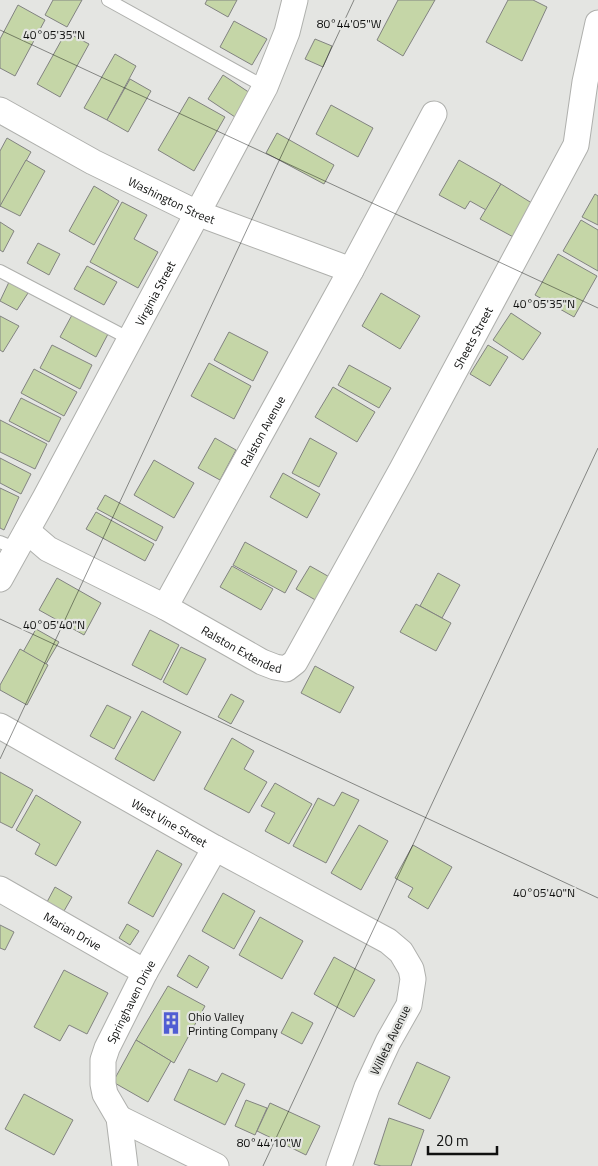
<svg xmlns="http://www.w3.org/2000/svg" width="598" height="1166" font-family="'Titillium Web',sans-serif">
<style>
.building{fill:#c5d6a7;stroke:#828381}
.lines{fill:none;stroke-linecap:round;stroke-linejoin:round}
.service-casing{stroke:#afb0ad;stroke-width:14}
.minor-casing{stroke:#afb0ad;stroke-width:27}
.service{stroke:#fff;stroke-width:12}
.minor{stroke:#fff;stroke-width:25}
.ticks{fill:none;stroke:#101110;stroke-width:1;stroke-opacity:0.45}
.labels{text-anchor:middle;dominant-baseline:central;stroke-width:4.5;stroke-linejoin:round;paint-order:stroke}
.street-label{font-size:12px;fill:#101110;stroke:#e4e5e2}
.poi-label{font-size:12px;fill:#101110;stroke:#e4e5e2;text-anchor:start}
.ticks-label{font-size:12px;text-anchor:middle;fill:#101110;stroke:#e4e5e2;stroke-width:4.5;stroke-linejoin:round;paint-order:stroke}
</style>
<rect width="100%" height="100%" fill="#e4e5e2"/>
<g class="building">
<polygon points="53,0 82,0 67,27 45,15"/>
<polygon points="207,0 237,0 228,17 205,4"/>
<polygon points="398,0 435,0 403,56 377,40"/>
<polygon points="508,0 533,0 547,7 522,61 486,42"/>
<polygon points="18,5 45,20 15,76 0,68 0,39"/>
<polygon points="234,21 267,39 252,65 220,47"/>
<polygon points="66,32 89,44 60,97 37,84"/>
<polygon points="315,39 332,46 323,67 305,59"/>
<polygon points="115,54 136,66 107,120 84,108"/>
<polygon points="223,75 250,93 235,117 208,99"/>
<polygon points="130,79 151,91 128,132 107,120"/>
<polygon points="189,97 225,117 194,171 158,150"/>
<polygon points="331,105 373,128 358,157 316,134"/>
<polygon points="277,133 334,165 324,184 266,153"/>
<polygon points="7,138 31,152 0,207 0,151"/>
<polygon points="26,160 45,171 20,216 0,206"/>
<polygon points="459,160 501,184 486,210 470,201 465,209 439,195"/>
<polygon points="501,184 535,205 517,239 480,219"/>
<polygon points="94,186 119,201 94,245 69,231"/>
<polygon points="595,194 598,196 598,225 582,217"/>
<polygon points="122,202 147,215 134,239 158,252 138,288 90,262"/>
<polygon points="581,220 598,230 598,271 563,251"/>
<polygon points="0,222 14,231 3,252 0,250"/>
<polygon points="38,243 60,254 49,275 27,263"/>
<polygon points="558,254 597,276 574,317 535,295"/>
<polygon points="87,266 117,282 104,305 74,289"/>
<polygon points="9,282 28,293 17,310 0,301"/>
<polygon points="381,293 420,316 400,349 362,326"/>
<polygon points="511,313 541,333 523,360 493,340"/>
<polygon points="72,315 108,334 96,357 60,337"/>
<polygon points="0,316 19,326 3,352 0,350"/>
<polygon points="229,332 268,352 253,381 214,360"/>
<polygon points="52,345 92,365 80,389 40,368"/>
<polygon points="488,345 508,357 490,386 470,374"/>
<polygon points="209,363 251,386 234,419 191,396"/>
<polygon points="349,365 391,388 379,408 338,385"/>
<polygon points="34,369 77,392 64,416 21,393"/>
<polygon points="333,387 375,412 357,442 315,417"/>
<polygon points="21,398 61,418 49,442 9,421"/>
<polygon points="0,420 47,444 35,469 0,452"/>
<polygon points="215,438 236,450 220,480 198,468"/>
<polygon points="310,438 337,453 319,487 292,473"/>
<polygon points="0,458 31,474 21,494 0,483"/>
<polygon points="154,460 194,483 174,518 134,495"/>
<polygon points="283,473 320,494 307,518 270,497"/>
<polygon points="0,488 19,497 4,530 0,528"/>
<polygon points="105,495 163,527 156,541 97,509"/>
<polygon points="96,512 154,544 145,561 86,529"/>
<polygon points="245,542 297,571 285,593 233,565"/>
<polygon points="232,566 273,589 261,610 220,587"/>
<polygon points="310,566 333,579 319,602 296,589"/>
<polygon points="438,573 460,585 442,618 420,606"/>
<polygon points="57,578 101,603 84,635 39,610"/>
<polygon points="416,604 451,623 436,651 400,632"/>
<polygon points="36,629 59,642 46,664 23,652"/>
<polygon points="150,630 179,645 161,680 132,665"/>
<polygon points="181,647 206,659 187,695 163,682"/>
<polygon points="20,649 48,665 27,705 0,690 0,685"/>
<polygon points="315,666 354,687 340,713 301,693"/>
<polygon points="231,694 244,701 231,724 218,717"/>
<polygon points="107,705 131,717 114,749 90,736"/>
<polygon points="142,711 181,732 154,781 115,759"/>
<polygon points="232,738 254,751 244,769 267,782 249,813 204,789"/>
<polygon points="0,772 33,790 12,828 0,822"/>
<polygon points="275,783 312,804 289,844 265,831 275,813 261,806"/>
<polygon points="342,792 359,800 326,863 293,846 318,798 334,806"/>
<polygon points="36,795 81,822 56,866 35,854 40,844 16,830"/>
<polygon points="359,825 388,841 361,890 331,873"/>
<polygon points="413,845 452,867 428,909 408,897 413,888 395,878"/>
<polygon points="157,850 182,864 153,917 128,903"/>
<polygon points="55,887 72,897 64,911 47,902"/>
<polygon points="223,893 255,911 234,949 202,931"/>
<polygon points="260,917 303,941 282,979 239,955"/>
<polygon points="127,924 139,931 130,945 119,938"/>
<polygon points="0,925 14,932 5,950 0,948"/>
<polygon points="189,955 209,967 197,988 177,976"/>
<polygon points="334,957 375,980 354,1017 314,994"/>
<polygon points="64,970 108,993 87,1034 69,1025 60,1041 34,1027"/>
<polygon points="168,986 205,1006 174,1063 136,1040"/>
<polygon points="292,1012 313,1023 302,1044 281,1033"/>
<polygon points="136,1040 171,1061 148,1102 113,1082"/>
<polygon points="417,1062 450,1077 430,1119 398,1104"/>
<polygon points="189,1069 217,1082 222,1073 245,1084 225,1125 174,1100"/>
<polygon points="24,1094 73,1120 54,1155 5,1129"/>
<polygon points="246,1100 267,1108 255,1135 235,1126"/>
<polygon points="270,1103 320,1126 306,1155 257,1131"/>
<polygon points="389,1118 424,1130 411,1166 381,1166 374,1164"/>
</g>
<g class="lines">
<defs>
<g id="service">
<polyline points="108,0 265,87"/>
<polyline points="0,271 130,339"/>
<polyline points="0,542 17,549"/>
</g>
<g id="minor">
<path id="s1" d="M0,110L93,162L197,213L351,270"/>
<path id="s2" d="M27,531L48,549L165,607L262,662L275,667L286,669L295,662L402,469L576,145L585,82L598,23"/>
<path id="s3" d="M0,579L45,498L265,87L287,32L295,0"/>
<path id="s4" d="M165,607L351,270L434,114"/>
<path id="s5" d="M0,726L215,848L388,941L401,952L411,969L413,979L409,1005L388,1042L367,1087L339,1166"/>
<path id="s6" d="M0,889L145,972"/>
<polyline points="119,1118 216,1166"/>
<path id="s7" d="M125,1166L119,1118L105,1094L103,1084V1060L107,1048L145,972L215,848"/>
</g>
</defs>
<use href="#service" class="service-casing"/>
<use href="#minor" class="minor-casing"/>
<use href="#service" class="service"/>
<use href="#minor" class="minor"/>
</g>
<path class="ticks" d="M0,30L598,308M0,619L598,898M0,759L354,0M263,1166L598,448"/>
<defs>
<symbol id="building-bare" viewBox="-9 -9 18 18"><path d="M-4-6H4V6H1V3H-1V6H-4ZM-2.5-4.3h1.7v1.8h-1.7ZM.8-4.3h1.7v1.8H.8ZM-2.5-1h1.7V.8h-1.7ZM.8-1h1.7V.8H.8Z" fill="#505dd3" stroke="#e4e5e2" stroke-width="2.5" paint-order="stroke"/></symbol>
</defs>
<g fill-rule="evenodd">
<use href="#building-bare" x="155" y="1007" width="32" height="32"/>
</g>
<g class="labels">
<g class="street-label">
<text stroke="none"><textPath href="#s1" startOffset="194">Washington Street</textPath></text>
<text stroke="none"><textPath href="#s3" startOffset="325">Virginia Street</textPath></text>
<text stroke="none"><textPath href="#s2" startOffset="676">Sheets Street</textPath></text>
<text stroke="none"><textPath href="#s4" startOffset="201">Ralston Avenue</textPath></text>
<text stroke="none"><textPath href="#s2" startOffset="246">Ralston Extended</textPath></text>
<text stroke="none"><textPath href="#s5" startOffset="195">West Vine Street</textPath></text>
<text stroke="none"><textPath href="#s6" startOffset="84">Marian Drive</textPath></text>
<text stroke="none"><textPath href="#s7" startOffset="175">Springhaven Drive</textPath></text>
<text transform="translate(390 1040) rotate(-64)">Willeta Avenue</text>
</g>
<g class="poi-label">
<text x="188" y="1016">Ohio Valley<tspan x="188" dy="14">Printing Company</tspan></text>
</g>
</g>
<g class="ticks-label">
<text x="349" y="28">80°44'05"W</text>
<text x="54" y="39">40°05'35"N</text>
<text x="544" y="308">40°05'35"N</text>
<text x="54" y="629">40°05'40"N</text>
<text x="544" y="897">40°05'40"N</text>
<text x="269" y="1147">80°44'10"W</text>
</g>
<path d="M428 1146v8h69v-8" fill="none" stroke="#101110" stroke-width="2.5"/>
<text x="436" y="1146" font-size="15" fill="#101110" stroke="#e4e5e2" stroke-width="4" paint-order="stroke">20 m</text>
</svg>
